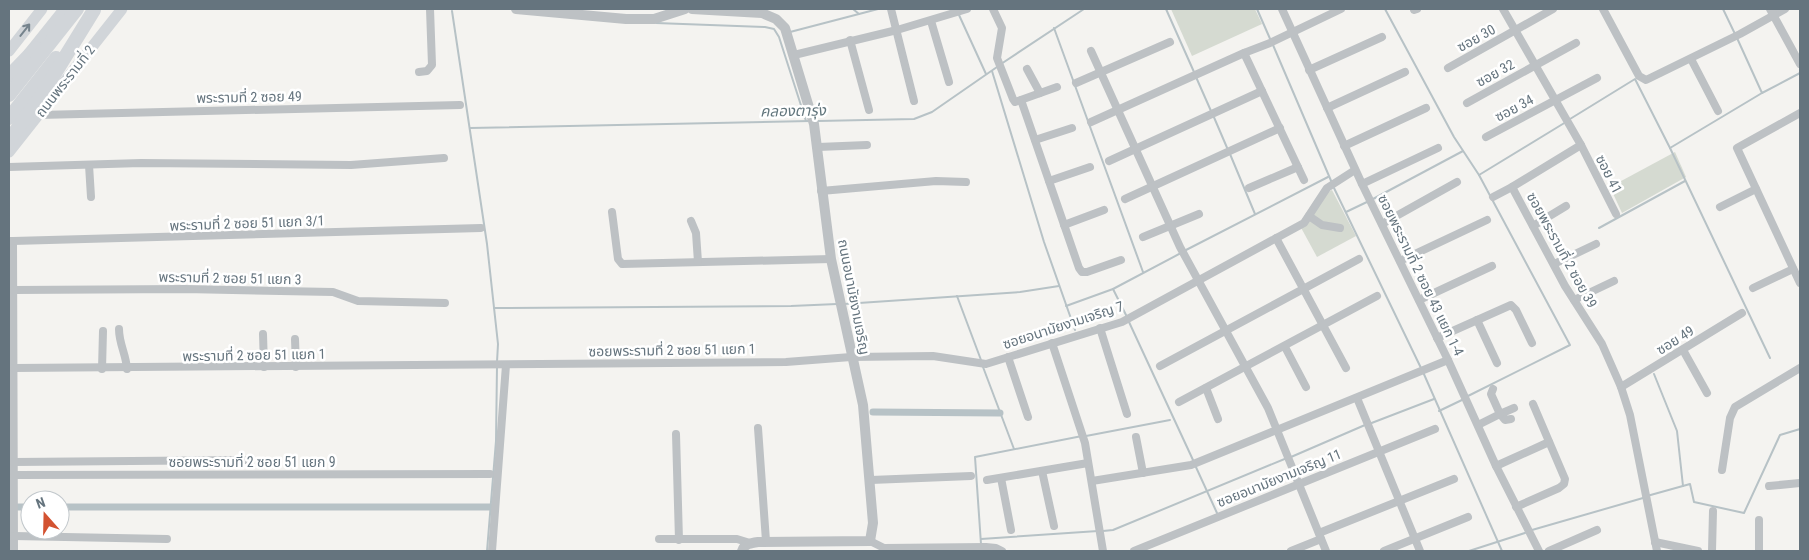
<svg xmlns="http://www.w3.org/2000/svg" width="1809" height="560" font-family="'Roboto Condensed','Noto Sans Thai',sans-serif">
<style>
.green{fill:#d5dad1}
.lines{fill:none;stroke-linecap:round;stroke-linejoin:round}
.stream{stroke:#b7c2c6;stroke-width:2}
.canal{stroke:#b7c2c6;stroke-width:7}
.minor{stroke:#bdc1c4;stroke-width:8}
.tertiary{stroke:#bdc1c4;stroke-width:10}
.secondary{stroke:#d1d5d9;stroke-width:11}
.trunk{stroke:#d1d5d9;stroke-width:12}
.motorway{stroke:#d1d5d9;stroke-width:14}
.oneway{stroke:#75838c}
.labels{text-anchor:middle;dominant-baseline:central;stroke-width:5;stroke-linejoin:round;paint-order:stroke}
.street-label{font-size:14px;fill:#65747e;stroke:#fff}
.water-label{font-size:15px;font-style:italic;fill:#61757c;stroke:#fff}
</style>
<rect width="100%" height="100%" fill="#f4f3f0"/>
<g class="green">
<polygon points="1171,9 1255,9 1262,24 1192,56"/>
<polygon points="1675,152 1686,177 1622,213 1610,187"/>
<polygon points="1332,190 1356,236 1317,257 1299,224 1317,197"/>
</g>
<g class="lines">
<g class="stream">
<polyline points="853,9 859,14 878,9"/>
<polyline points="1166,9 1194,72"/>
<polyline points="1257,9 1271,41"/>
<polyline points="1385,9 1454,137 1479,175 1570,345 1468,396"/>
<polyline points="1723,9 1735,34"/>
<polyline points="452,11 487,244 498,344 497,362"/>
<polyline points="959,15 986,74"/>
<polyline points="656,23 765,27 774,29 779,37 806,121"/>
<polyline points="1054,28 1143,272"/>
<polyline points="790,32 859,14"/>
<polyline points="1737,38 1762,93 1800,73"/>
<polyline points="1273,45 1332,183"/>
<polyline points="1001,64 1084,9"/>
<polyline points="992,71 1044,242 1075,330"/>
<polyline points="1196,77 1211,111"/>
<polyline points="1213,115 1228,150"/>
<polyline points="1570,119 1635,79 1670,148 1762,93"/>
<polyline points="818,121 914,119 932,112 997,67"/>
<polyline points="470,128 810,121"/>
<polyline points="1670,148 1770,358"/>
<polyline points="1230,154 1255,214"/>
<polyline points="1479,175 1566,122"/>
<polyline points="1334,188 1421,368"/>
<polyline points="1373,199 1463,151"/>
<polyline points="1346,212 1369,201"/>
<polyline points="1599,228 1685,181"/>
<polyline points="1186,250 1328,177"/>
<polyline points="1113,289 1127,317"/>
<polyline points="957,296 981,360"/>
<polyline points="844,304 1020,292 1059,286"/>
<polyline points="1066,306 1113,289 1181,253"/>
<polyline points="494,308 791,306 837,304"/>
<polyline points="1129,322 1193,460"/>
<polyline points="983,367 1014,449"/>
<polyline points="1423,372 1502,551"/>
<polyline points="1654,374 1677,431 1683,486"/>
<polyline points="1439,411 1464,399"/>
<polyline points="1369,424 1434,399"/>
<polyline points="1086,436 1170,420"/>
<polyline points="1291,457 1365,425"/>
<polyline points="1195,465 1217,513"/>
<polyline points="1647,496 1690,484 1694,502 1744,513 1780,435 1800,429"/>
<polyline points="1532,530 1643,498"/>
<polyline points="1103,531 1113,530 1287,458"/>
<polyline points="981,539 1098,531"/>
<polyline points="981,544 975,457 1082,436"/>
<polyline points="487,551 496,441 497,366"/>
<polyline points="1469,551 1528,532"/>
</g>
<g class="canal">
<polyline points="873,412 1000,413"/>
<polyline points="18,507 30,507"/>
<polyline points="60,507 491,507"/>
</g>
<g class="minor">
<polyline points="891,9 914,101"/>
<polyline points="993,9 1002,28 997,58 1013,99 1015,102 1057,87"/>
<polyline points="1282,9 1362,184 1448,360 1496,466 1539,551"/>
<polyline points="1503,9 1581,145 1512,187 1565,286 1602,344 1621,387 1630,415 1657,551"/>
<polyline points="1603,9 1639,76 1646,80 1740,34 1785,9"/>
<polyline points="1770,9 1800,64"/>
<polyline points="1414,10 1417,9"/>
<polyline points="931,21 949,82"/>
<polyline points="850,40 869,110"/>
<polyline points="1091,51 1180,247 1268,408 1326,551"/>
<polyline points="794,55 897,30 967,9"/>
<polyline points="1691,59 1718,111"/>
<polyline points="1448,68 1553,9"/>
<polyline points="1027,69 1040,93"/>
<polyline points="1309,70 1382,37"/>
<polyline points="419,72 427,71 432,65 430,9"/>
<polyline points="1076,83 1170,42"/>
<polyline points="1021,100 1079,268 1082,272 1087,272 1121,260"/>
<polyline points="1467,103 1576,43"/>
<polyline points="1327,108 1405,72"/>
<polyline points="1800,113 1737,148 1800,283"/>
<polyline points="39,115 460,105"/>
<polyline points="1091,122 1244,53"/>
<polyline points="1486,137 1597,78"/>
<polyline points="1035,140 1072,128"/>
<polyline points="1581,145 1616,214"/>
<polyline points="1344,146 1426,108"/>
<polyline points="818,147 867,145"/>
<polyline points="1109,161 1262,91"/>
<polyline points="89,165 91,197"/>
<polyline points="9,167 141,163 351,165 444,158"/>
<polyline points="1304,180 1244,53 1270,43 1341,9"/>
<polyline points="1049,181 1090,167"/>
<polyline points="1362,184 1438,148"/>
<polyline points="1249,188 1298,167"/>
<polyline points="821,191 936,181 966,182"/>
<polyline points="1493,197 1512,187"/>
<polyline points="1125,199 1280,128"/>
<polyline points="1720,207 1756,189"/>
<polyline points="612,212 618,259 622,264 831,259"/>
<polyline points="1309,216 1322,225 1340,228"/>
<polyline points="691,221 696,233 698,262"/>
<polyline points="1382,224 1457,182"/>
<polyline points="1064,225 1104,210"/>
<polyline points="1533,226 1566,206"/>
<polyline points="1143,237 1199,214"/>
<polyline points="1276,238 1346,368"/>
<polyline points="9,241 13,241 14,551"/>
<polyline points="13,241 481,228"/>
<polyline points="1400,261 1487,220"/>
<polyline points="1554,264 1596,244"/>
<polyline points="1753,288 1793,269"/>
<polyline points="14,290 185,289 333,292 358,301 445,303"/>
<polyline points="1419,300 1492,266"/>
<polyline points="1574,300 1614,281"/>
<polyline points="1477,320 1497,363"/>
<polyline points="1100,328 1127,414"/>
<path d="M119,329C119,344 126,354 127,369"/>
<polyline points="263,334 264,367"/>
<polyline points="1437,338 1511,305 1516,310 1532,343"/>
<polyline points="295,339 296,367"/>
<polyline points="1052,343 1085,443 1103,551"/>
<polyline points="1285,347 1306,387"/>
<polyline points="1683,350 1707,393"/>
<polyline points="1008,357 1028,417"/>
<polyline points="1160,366 1359,259"/>
<polyline points="14,368 786,362 851,357 933,356 986,364 1122,322 1304,223 1327,188 1355,170"/>
<polyline points="102,369 103,331"/>
<polyline points="1621,387 1742,313"/>
<polyline points="1206,388 1218,419"/>
<polyline points="1357,398 1420,551"/>
<polyline points="1179,402 1377,296"/>
<polyline points="1511,419 1505,420 1500,414 1514,408"/>
<polyline points="1478,425 1500,414 1491,394 1493,389"/>
<polyline points="758,428 766,541"/>
<polyline points="676,434 679,540"/>
<polyline points="1136,437 1143,473"/>
<polyline points="14,462 249,460"/>
<polyline points="1496,466 1549,442"/>
<polyline points="1722,470 1730,418 1735,407 1800,368"/>
<polyline points="1042,471 1054,526"/>
<polyline points="14,475 490,474"/>
<polyline points="1001,478 1011,530"/>
<polyline points="871,480 971,476"/>
<polyline points="987,480 1088,463"/>
<polyline points="1092,481 1191,465 1448,360"/>
<polyline points="1769,486 1800,483"/>
<polyline points="1516,507 1559,488 1564,484 1565,479 1533,404"/>
<polyline points="1319,533 1454,479"/>
<polyline points="14,536 167,539"/>
<polyline points="659,539 737,539 750,543"/>
<polyline points="870,541 884,548 986,547 996,548 1002,551"/>
<polyline points="1655,542 1698,551"/>
<polyline points="492,551 506,365"/>
<polyline points="1134,551 1435,429"/>
<polyline points="1291,551 1321,539"/>
<polyline points="1384,551 1468,517"/>
<polyline points="1549,551 1597,530"/>
<polyline points="1712,551 1713,511"/>
<polyline points="1759,551 1759,520"/>
</g>
<g class="tertiary">
<polyline points="516,9 626,19 654,19 685,9"/>
<path d="M692,9L762,13L776,19L785,28L814,124L831,259L863,405L873,523L870,541L758,542C751,543 744,544 742,551"/>
</g>
<g class="secondary">
<polyline points="9,51 42,9"/>
<polyline points="9,152 122,9"/>
</g>
<polyline class="trunk" points="29,54 65,9"/>
<g class="motorway">
<polyline points="9,76 36,48"/>
<polyline points="9,95 77,9"/>
<polyline points="9,118 56,58"/>
<polyline points="9,140 41,96 94,10"/>
</g>
</g>
<defs><path id="oneway-shaft" d="M-6 0H5M1.5-3L5.5 0L1.5 3" fill="none" stroke-width="1.6" stroke-linecap="round" stroke-linejoin="round" transform="scale(1.25)"/></defs>
<use class="oneway" href="#oneway-shaft" transform="translate(25 30) rotate(-52)"/>
<g class="labels">
<g class="street-label">
<text transform="translate(1476 38) rotate(-29)">ซอย 30</text>
<text transform="translate(1495 73) rotate(-29)">ซอย 32</text>
<text transform="translate(65 81) rotate(-52)">ถนนพระรามที่ 2</text>
<text transform="translate(249 97) rotate(-1)">พระรามที่ 2 ซอย 49</text>
<text transform="translate(1514 108) rotate(-28)">ซอย 34</text>
<text transform="translate(1609 174) rotate(63)">ซอย 41</text>
<text transform="translate(247 223) rotate(-2)">พระรามที่ 2 ซอย 51 แยก 3/1</text>
<text transform="translate(1562 250) rotate(61)">ซอยพระรามที่ 2 ซอย 39</text>
<text transform="translate(1421 275) rotate(64)">ซอยพระรามที่ 2 ซอย 43 แยก 1-4</text>
<text transform="translate(230 278) rotate(1)">พระรามที่ 2 ซอย 51 แยก 3</text>
<text transform="translate(854 297) rotate(79)">ถนนอนามัยงามเจริญ</text>
<text transform="translate(1063 325) rotate(-18)">ซอยอนามัยงามเจริญ 7</text>
<text transform="translate(1675 340) rotate(-32)">ซอย 49</text>
<text transform="translate(672 350) rotate(-1)">ซอยพระรามที่ 2 ซอย 51 แยก 1</text>
<text transform="translate(254 355) rotate(-1)">พระรามที่ 2 ซอย 51 แยก 1</text>
<text x="252" y="462">ซอยพระรามที่ 2 ซอย 51 แยก 9</text>
<text transform="translate(1279 478) rotate(-22)">ซอยอนามัยงามเจริญ 11</text>
</g>
<g class="water-label">
<text transform="translate(793 111) rotate(-1)">คลองตารุ่ง</text>
</g>
</g>
<rect width="1809" height="560" fill="none" stroke="#65747e" stroke-width="20"/>
<g transform="translate(45 515) rotate(340)"><circle r="24" fill="#ffffff" stroke="#c1c7cb"/>
<path d="M0-4L9 19L0 12L-9 19Z" fill="#d35231"/>
<text y="-8" font-size="14" font-weight="bold" text-anchor="middle" fill="#65747e">N</text>
</g>
</svg>
